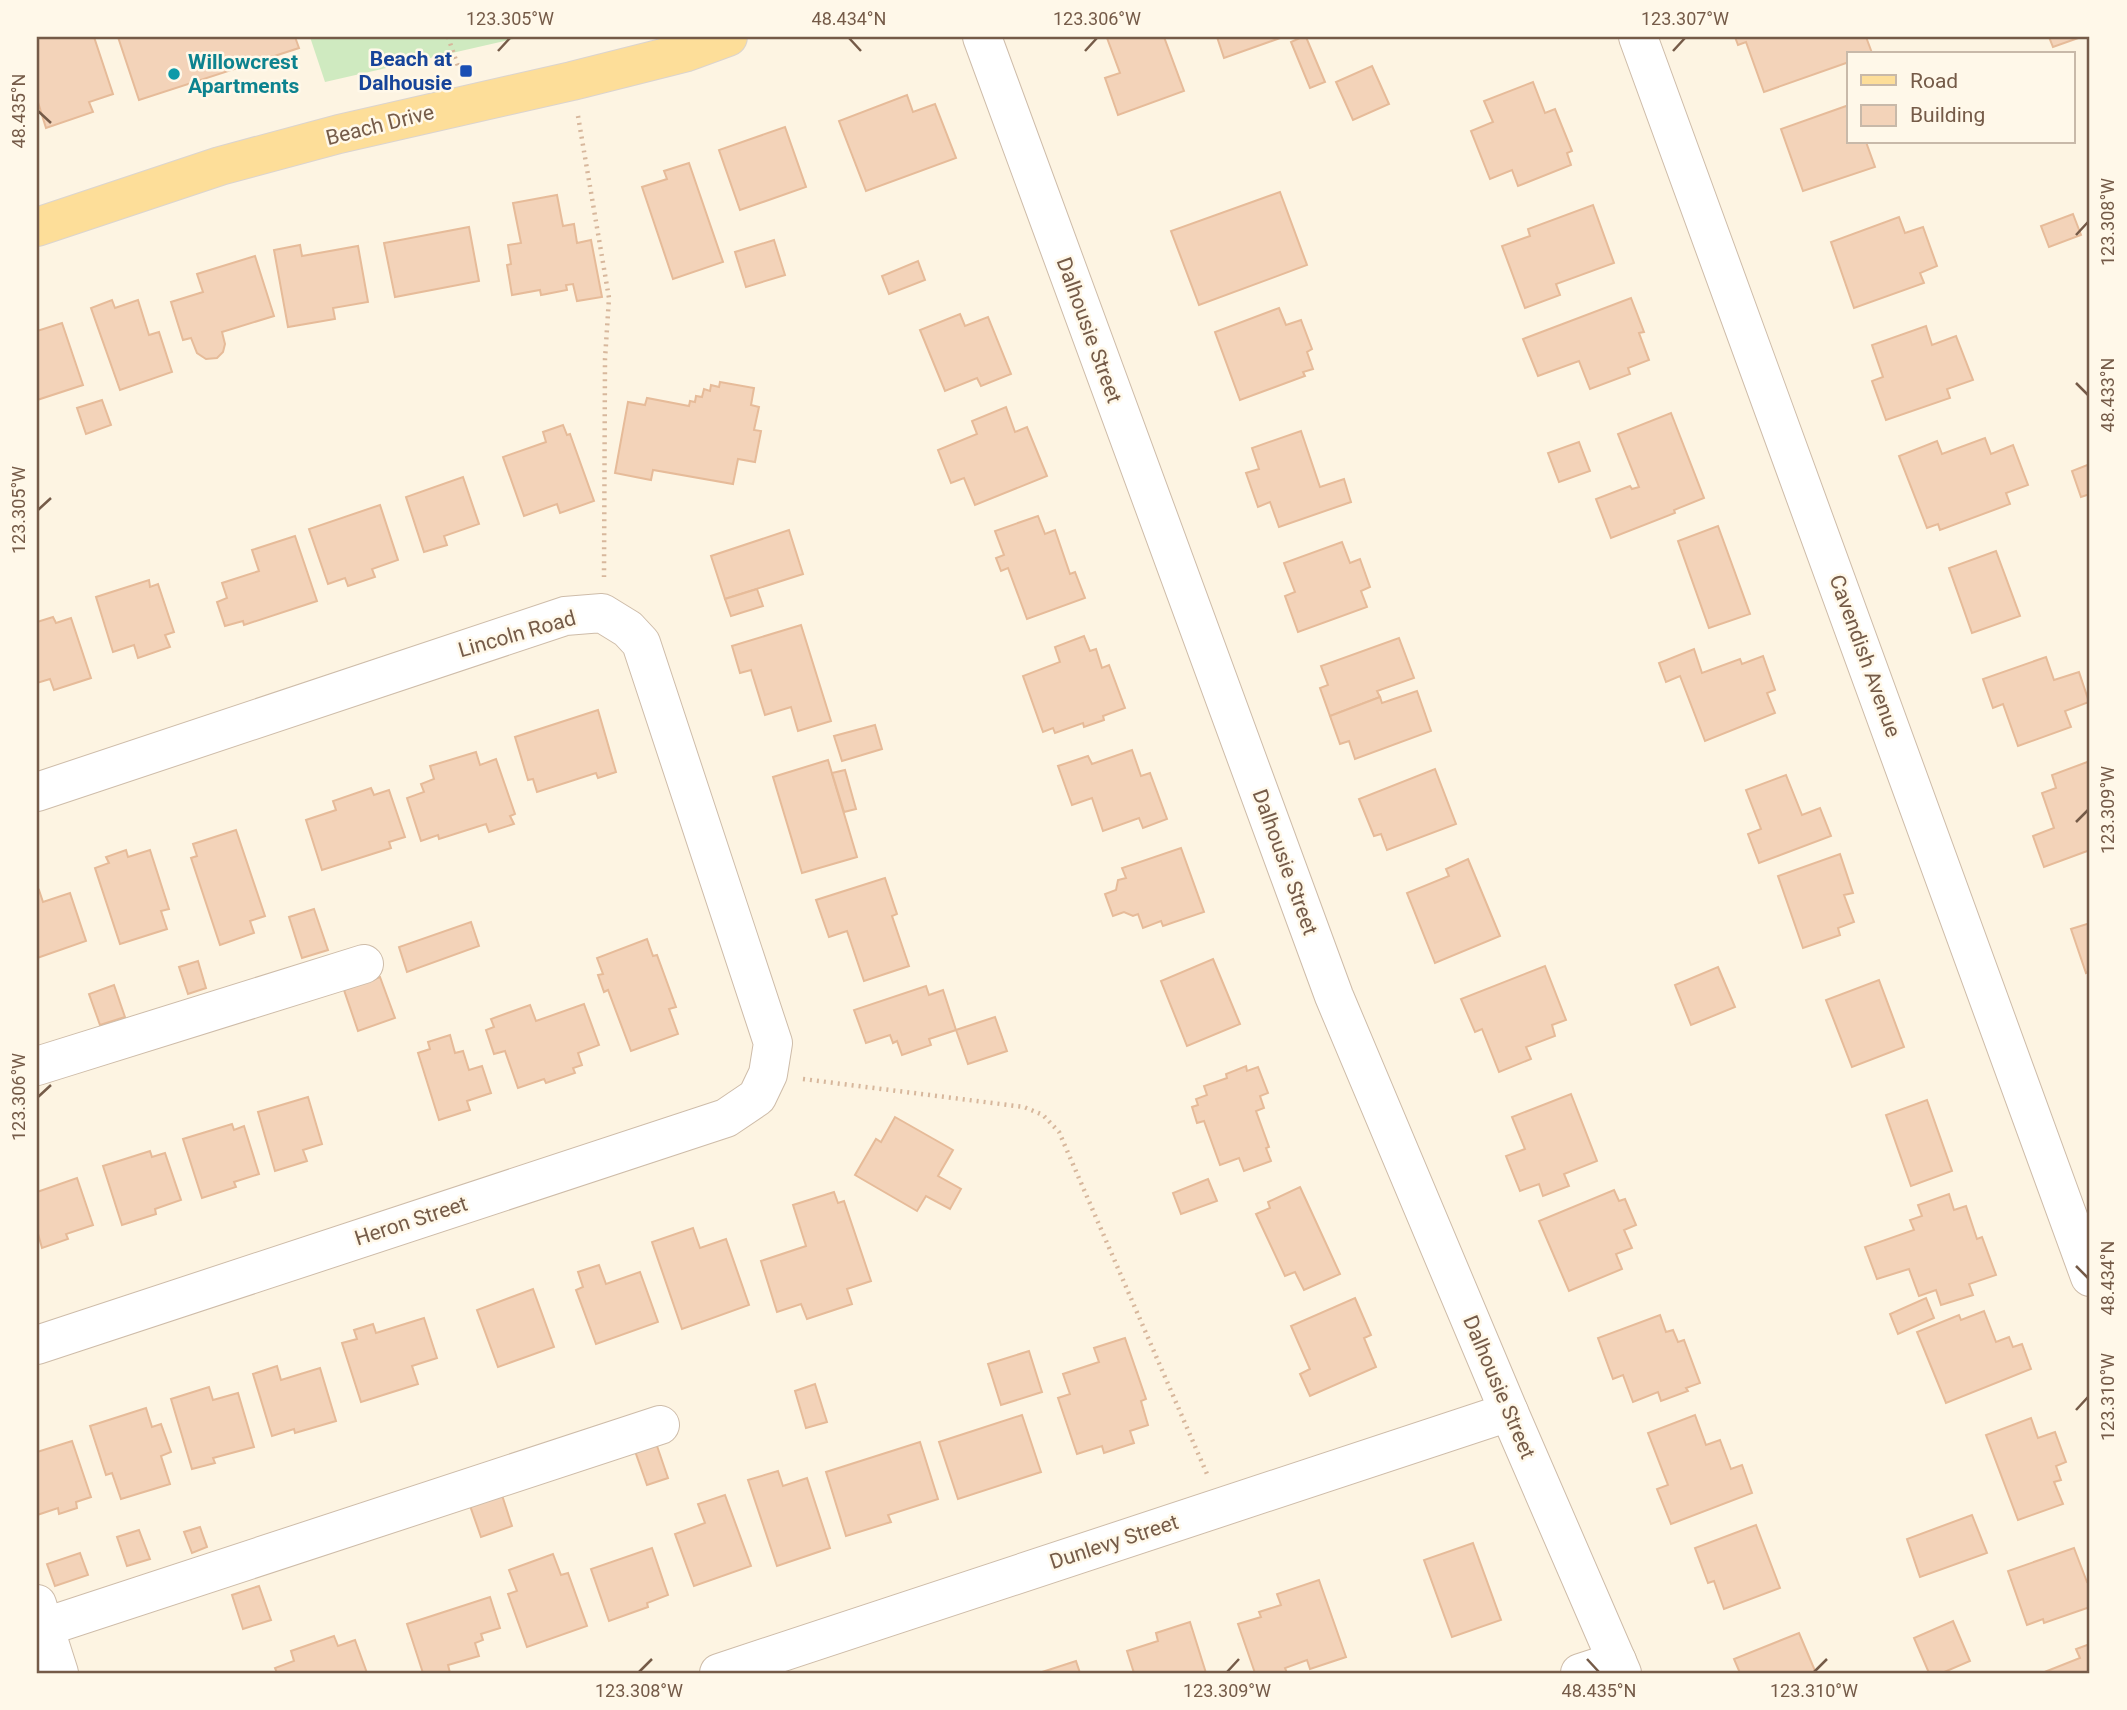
<svg xmlns="http://www.w3.org/2000/svg" width="2127" height="1710" font-family="Roboto,sans-serif">
<style>
.green{fill:#cfeac0}
.building{fill:#f3d3b9;stroke:#e6bb99;stroke-width:2}
.lines{fill:none;stroke-linecap:round;stroke-linejoin:round}
.minor-casing{stroke:#cebca9;stroke-width:40}
.major-casing{stroke:#dbd4cf;stroke-width:40}
.path{stroke:#d7b79c;stroke-width:4.5;stroke-dasharray:2 5;stroke-linecap:butt}
.minor{stroke:#fff;stroke-width:38}
.major{stroke:#fdde99;stroke-width:38}
.ticks{fill:none;stroke:#755b48;stroke-width:2.5}
.transit-dot{fill:#1a4fb4;stroke:#fff8e9;stroke-width:2.5}
.culture-dot{fill:#0f9aa8;stroke:#fff8e9;stroke-width:2.5}
.labels{text-anchor:middle;dominant-baseline:central;stroke-width:5;stroke-linejoin:round;paint-order:stroke}
.transit-label{font-size:21px;font-weight:bold;fill:#164399;stroke:#fff8e9;text-anchor:end}
.culture-label{font-size:21px;font-weight:bold;fill:#0d838f;stroke:#fff8e9;text-anchor:start}
.street-label{font-size:21px;fill:#755b48;stroke:#fff8e9}
.neatline{fill:none;stroke:#755b48;stroke-width:2.5}
.ticks-label{font-size:18px;text-anchor:middle;fill:#755b48}
</style>
<rect width="100%" height="100%" fill="#fdf4e2"/>
<polygon class="green" points="310,37 522,37 325,82"/>
<g class="building">
<polygon points="37,37 94,37 113,94 89,102 93,112 46,128 37,99"/>
<polygon points="118,37 295,37 299,48 139,100"/>
<polygon points="1111,37 1164,37 1184,91 1118,115 1105,78 1120,73 1107,38"/>
<polygon points="1217,37 1283,37 1224,58"/>
<polygon points="1302,37 1306,37 1325,82 1310,88 1291,42"/>
<polygon points="1735,37 1866,37 1872,53 1849,54 1849,62 1764,92 1746,42 1738,45"/>
<polygon points="2049,37 2081,37 2053,47"/>
<polygon points="1372,66 1389,104 1353,120 1336,82"/>
<polygon points="1533,82 1545,113 1555,109 1572,151 1567,153 1571,165 1518,186 1512,170 1490,179 1471,131 1493,122 1484,101"/>
<polygon points="907,95 913,112 935,104 956,158 866,191 839,121"/>
<polygon points="1849,105 1849,142 1866,142 1875,167 1803,191 1781,129"/>
<polygon points="785,127 806,187 740,210 719,150"/>
<polygon points="689,163 723,262 673,279 642,187 667,179 664,171"/>
<polygon points="1280,192 1307,265 1199,305 1171,231"/>
<polygon points="557,195 563,226 574,224 577,243 591,240 602,297 577,301 573,284 566,285 567,290 541,295 540,290 512,295 507,265 511,264 508,245 521,243 513,203"/>
<polygon points="1593,205 1614,263 1556,284 1560,295 1525,308 1502,246 1530,236 1528,229"/>
<polygon points="2073,214 2081,235 2049,247 2041,226"/>
<polygon points="1899,217 1905,233 1923,227 1937,266 1920,273 1924,283 1854,308 1831,242"/>
<polygon points="469,227 479,281 395,297 384,243"/>
<polygon points="774,240 785,275 746,287 735,252"/>
<polygon points="300,245 302,256 358,246 368,302 333,308 335,319 288,327 274,250"/>
<polygon points="255,256 274,316 222,332 225,344 223,352 217,358 206,359 197,353 191,338 183,340 171,302 203,292 197,274"/>
<polygon points="918,261 925,280 889,294 882,276"/>
<polygon points="1631,298 1644,332 1639,333 1649,360 1628,368 1630,374 1590,389 1579,361 1538,376 1523,339"/>
<polygon points="112,300 115,308 138,300 149,335 159,332 172,372 120,390 91,308"/>
<polygon points="1279,308 1286,325 1301,320 1312,349 1307,352 1313,369 1303,372 1305,376 1240,400 1215,332"/>
<polygon points="960,314 965,326 988,317 1011,374 981,386 977,378 945,391 920,330"/>
<polygon points="62,323 83,385 37,400 37,331"/>
<polygon points="1926,326 1932,345 1956,336 1973,380 1947,389 1950,398 1886,420 1872,381 1883,377 1872,345"/>
<polygon points="720,382 754,388 751,405 759,407 754,430 761,431 755,462 738,459 733,484 653,470 651,480 615,473 628,402 645,405 647,398 689,406 690,401 695,402 696,396 702,397 704,389 710,391 711,385 719,387"/>
<polygon points="102,400 111,425 86,434 77,408"/>
<polygon points="1006,407 1015,432 1027,427 1047,476 975,505 964,478 951,483 938,450 977,434 972,421"/>
<polygon points="1671,413 1704,498 1674,510 1675,513 1611,538 1596,499 1630,486 1632,489 1639,487 1618,434"/>
<polygon points="563,425 567,435 570,434 594,501 560,513 557,504 524,516 503,457 546,442 543,432"/>
<polygon points="1301,431 1320,487 1344,479 1351,502 1279,527 1270,502 1258,507 1246,473 1259,469 1252,448"/>
<polygon points="1985,438 1991,454 2013,445 2028,485 2006,493 2010,504 1940,530 1938,524 1927,528 1899,456 1937,441 1942,454"/>
<polygon points="1579,442 1590,471 1559,482 1548,453"/>
<polygon points="2090,464 2090,494 2081,497 2072,471"/>
<polygon points="463,477 479,524 444,536 447,545 424,552 406,497"/>
<polygon points="380,505 398,560 372,569 375,577 348,586 345,578 328,584 309,529"/>
<polygon points="1038,516 1045,534 1055,530 1070,574 1075,572 1085,598 1027,619 1008,568 1001,571 996,558 1004,555 995,531"/>
<polygon points="1718,526 1750,614 1709,628 1678,541"/>
<polygon points="789,530 803,574 725,599 711,556"/>
<polygon points="295,536 317,601 244,625 243,621 225,626 217,602 227,598 222,583 259,571 252,550"/>
<polygon points="1342,542 1350,563 1360,559 1370,587 1361,591 1367,607 1298,632 1285,596 1295,592 1284,563"/>
<polygon points="1996,551 2020,616 1972,633 1949,568"/>
<polygon points="149,580 150,587 158,584 174,632 165,635 170,647 138,658 134,645 113,652 96,597"/>
<polygon points="757,589 763,606 731,616 725,599"/>
<polygon points="53,617 56,623 71,618 91,678 54,690 50,679 37,683 37,622"/>
<polygon points="801,625 831,721 798,731 791,707 765,715 751,670 740,673 732,646"/>
<polygon points="1084,636 1090,651 1096,649 1102,668 1109,665 1125,708 1103,716 1104,720 1084,727 1083,723 1055,733 1053,728 1043,732 1023,676 1060,662 1055,647"/>
<polygon points="1399,638 1414,678 1377,691 1380,697 1330,716 1320,688 1328,685 1321,666"/>
<polygon points="1694,649 1702,673 1740,659 1742,664 1763,656 1775,690 1767,693 1775,713 1705,741 1680,676 1666,682 1659,663"/>
<polygon points="2046,657 2054,680 2079,672 2089,702 2065,711 2071,727 2018,746 2003,704 1993,708 1983,679"/>
<polygon points="1417,691 1431,731 1355,759 1349,741 1340,744 1330,716 1380,697 1382,703"/>
<polygon points="598,710 616,772 598,778 596,773 537,792 533,779 528,780 515,737"/>
<polygon points="875,725 882,749 842,761 834,736"/>
<polygon points="1132,750 1141,776 1150,773 1167,819 1143,828 1139,818 1103,831 1092,798 1072,805 1058,766 1088,756 1092,764"/>
<polygon points="476,752 480,765 496,759 515,814 510,816 514,824 489,832 486,824 439,839 438,835 421,841 407,798 424,792 421,784 434,779 430,766"/>
<polygon points="828,760 857,857 802,873 773,777"/>
<polygon points="2090,761 2090,850 2044,867 2033,836 2054,828 2042,793 2056,788 2052,775"/>
<polygon points="1435,769 1456,824 1387,850 1381,834 1374,836 1359,799"/>
<polygon points="845,770 856,809 844,812 832,773"/>
<polygon points="1786,775 1802,815 1820,808 1831,836 1759,863 1748,834 1761,829 1746,790"/>
<polygon points="371,788 374,795 389,790 405,837 389,842 391,848 322,870 306,820 336,810 333,801"/>
<polygon points="236,830 265,916 250,921 254,933 220,945 191,858 197,856 193,844"/>
<polygon points="1181,848 1204,912 1163,926 1161,921 1143,928 1138,914 1133,916 1124,912 1113,916 1105,894 1116,890 1118,880 1126,878 1122,868"/>
<polygon points="126,850 128,857 150,850 169,909 161,911 167,929 120,944 95,868 109,863 106,857"/>
<polygon points="1840,854 1853,893 1844,895 1854,922 1838,928 1840,935 1803,948 1778,876"/>
<polygon points="1468,859 1500,936 1435,963 1407,893 1449,876 1446,869"/>
<polygon points="885,878 897,914 892,916 909,966 864,981 847,931 829,937 816,900"/>
<polygon points="39,890 43,902 70,893 86,941 37,958 37,891"/>
<polygon points="314,909 328,950 302,958 289,917"/>
<polygon points="471,922 479,946 407,972 399,947"/>
<polygon points="2090,923 2090,971 2086,973 2071,929"/>
<polygon points="647,939 653,956 657,955 676,1007 669,1009 678,1034 631,1051 608,990 604,992 598,975 603,974 597,958"/>
<polygon points="1213,959 1240,1024 1187,1046 1161,981"/>
<polygon points="198,961 206,988 188,994 179,967"/>
<polygon points="1545,966 1566,1020 1552,1025 1555,1036 1526,1047 1531,1059 1499,1072 1482,1029 1475,1032 1461,999"/>
<polygon points="1718,967 1735,1007 1691,1025 1675,985"/>
<polygon points="380,977 395,1018 358,1031 344,990"/>
<polygon points="1879,980 1904,1047 1852,1067 1826,1000"/>
<polygon points="114,985 125,1017 100,1025 89,994"/>
<polygon points="926,986 929,995 943,990 956,1030 929,1039 931,1045 902,1055 897,1041 893,1043 890,1035 866,1043 854,1010"/>
<polygon points="584,1004 599,1045 578,1053 582,1065 573,1068 575,1073 546,1083 544,1079 518,1088 505,1051 494,1054 486,1030 494,1027 491,1019 530,1005 536,1021"/>
<polygon points="995,1017 1007,1051 968,1064 956,1030"/>
<polygon points="450,1035 455,1053 463,1051 469,1070 482,1066 491,1093 467,1101 470,1110 439,1120 418,1053 430,1049 428,1042"/>
<polygon points="1246,1066 1247,1071 1258,1067 1268,1093 1260,1096 1264,1108 1256,1111 1269,1147 1266,1148 1271,1161 1244,1171 1239,1158 1220,1165 1204,1121 1197,1123 1192,1107 1198,1105 1196,1099 1207,1095 1204,1086 1227,1078 1226,1074"/>
<polygon points="1571,1094 1597,1161 1564,1174 1569,1186 1543,1196 1539,1184 1520,1191 1506,1156 1525,1149 1512,1117"/>
<polygon points="308,1097 322,1144 303,1150 307,1161 275,1171 258,1112"/>
<polygon points="1927,1100 1952,1171 1911,1186 1886,1115"/>
<polygon points="895,1117 953,1150 938,1176 961,1189 950,1209 926,1196 917,1211 855,1175 876,1139 881,1142"/>
<polygon points="232,1124 234,1130 244,1126 259,1174 234,1182 236,1187 202,1198 183,1139"/>
<polygon points="150,1151 152,1157 165,1153 181,1200 155,1209 156,1214 122,1225 103,1166"/>
<polygon points="77,1178 93,1225 66,1234 68,1239 42,1248 37,1230 37,1192"/>
<polygon points="1208,1179 1217,1201 1181,1214 1173,1193"/>
<polygon points="1300,1187 1340,1274 1304,1290 1295,1272 1285,1276 1256,1214 1270,1208 1268,1202"/>
<polygon points="1614,1190 1619,1201 1625,1199 1636,1225 1624,1230 1632,1248 1616,1254 1622,1269 1569,1291 1539,1221"/>
<polygon points="834,1192 838,1203 844,1201 871,1281 847,1289 852,1304 807,1319 801,1304 777,1312 761,1261 806,1246 793,1205"/>
<polygon points="1949,1194 1954,1210 1966,1206 1977,1239 1982,1237 1996,1275 1969,1284 1973,1295 1941,1305 1936,1290 1919,1296 1909,1269 1877,1279 1865,1247 1914,1230 1910,1220 1922,1216 1918,1205"/>
<polygon points="693,1228 700,1248 726,1239 749,1305 682,1329 652,1242"/>
<polygon points="599,1265 606,1284 640,1272 658,1322 596,1344 576,1290 583,1287 578,1272"/>
<polygon points="533,1289 554,1347 498,1367 477,1310"/>
<polygon points="1355,1298 1371,1335 1364,1338 1376,1367 1310,1396 1300,1374 1310,1369 1291,1326"/>
<polygon points="1926,1298 1934,1318 1898,1334 1890,1314"/>
<polygon points="1984,1311 1996,1342 2009,1337 2013,1347 2022,1344 2031,1369 1946,1403 1917,1332 1959,1315 1961,1320"/>
<polygon points="1660,1315 1666,1332 1673,1330 1678,1342 1684,1340 1700,1383 1686,1388 1688,1391 1661,1401 1658,1392 1633,1402 1623,1375 1613,1379 1598,1338"/>
<polygon points="424,1318 437,1358 412,1366 418,1384 361,1402 342,1343 357,1339 354,1330 373,1324 376,1333"/>
<polygon points="1125,1338 1146,1399 1141,1401 1148,1425 1130,1431 1134,1443 1104,1453 1102,1446 1077,1454 1058,1398 1070,1394 1063,1374 1099,1362 1094,1348"/>
<polygon points="1029,1351 1042,1392 1001,1405 988,1364"/>
<polygon points="277,1366 281,1380 320,1368 336,1421 295,1433 294,1429 272,1436 253,1374"/>
<polygon points="815,1384 827,1422 806,1428 795,1391"/>
<polygon points="209,1387 213,1400 238,1393 254,1447 213,1458 215,1463 192,1469 171,1399"/>
<polygon points="146,1408 152,1427 161,1424 171,1452 161,1456 170,1484 121,1499 112,1473 106,1475 90,1426"/>
<polygon points="1022,1415 1041,1472 958,1499 939,1442"/>
<polygon points="1695,1415 1706,1445 1720,1440 1731,1469 1742,1465 1752,1493 1671,1524 1657,1489 1668,1485 1648,1433"/>
<polygon points="2031,1418 2038,1438 2055,1432 2066,1462 2056,1466 2061,1480 2054,1482 2063,1504 2018,1520 1986,1435"/>
<polygon points="72,1441 91,1497 76,1502 77,1508 59,1514 58,1508 37,1515 37,1452"/>
<polygon points="920,1442 938,1499 888,1515 891,1522 846,1536 826,1472"/>
<polygon points="656,1443 668,1478 647,1485 635,1451"/>
<polygon points="778,1471 783,1486 807,1478 830,1548 777,1566 748,1480"/>
<polygon points="500,1489 512,1526 481,1537 468,1500"/>
<polygon points="725,1495 751,1566 694,1586 675,1534 705,1523 698,1504"/>
<polygon points="1972,1515 1987,1553 1920,1577 1907,1539"/>
<polygon points="1756,1525 1780,1588 1724,1609 1714,1581 1708,1583 1695,1548"/>
<polygon points="200,1527 207,1547 192,1553 184,1532"/>
<polygon points="139,1530 150,1559 127,1566 117,1537"/>
<polygon points="1473,1543 1501,1620 1452,1637 1424,1560"/>
<polygon points="652,1548 668,1595 647,1603 648,1607 609,1621 591,1569"/>
<polygon points="2074,1548 2087,1582 2090,1581 2090,1607 2044,1623 2043,1619 2027,1625 2008,1571"/>
<polygon points="80,1553 88,1575 55,1586 47,1564"/>
<polygon points="553,1554 561,1575 568,1573 587,1626 527,1647 508,1594 517,1591 509,1570"/>
<polygon points="1319,1580 1346,1657 1310,1669 1307,1660 1285,1668 1287,1673 1255,1673 1238,1624 1261,1617 1259,1612 1281,1605 1277,1594"/>
<polygon points="259,1586 271,1620 243,1629 232,1595"/>
<polygon points="490,1597 500,1628 481,1634 483,1640 475,1643 479,1656 448,1665 450,1673 423,1673 407,1624"/>
<polygon points="1953,1621 1970,1661 1942,1673 1929,1673 1914,1638"/>
<polygon points="1190,1622 1206,1673 1134,1673 1127,1651 1158,1641 1156,1633"/>
<polygon points="1799,1633 1816,1673 1740,1673 1734,1659"/>
<polygon points="334,1636 338,1646 355,1640 367,1673 277,1673 275,1668 294,1661 291,1651"/>
<polygon points="2090,1644 2090,1673 2042,1673 2080,1658 2076,1649"/>
<polygon points="1076,1661 1080,1673 1039,1673"/>
</g>
<g class="lines">
<defs>
<g id="minor">
<polyline points="982,37 1334,996 1509,1412 1622,1673"/>
<polyline points="1638,37 2090,1277"/>
<polyline points="37,792 565,616 602,613 628,629 641,643 773,1043 768,1074 757,1097 726,1118 37,1345"/>
<polyline points="37,1066 364,964"/>
<polyline points="37,1604 59,1673"/>
<polyline points="45,1627 660,1425"/>
<polyline points="719,1673 1509,1412"/>
<polyline points="1580,1673 1617,1661"/>
</g>
<polyline id="major" points="37,227 220,166 339,134 572,81 687,52 728,37"/>
</defs>
<use href="#minor" class="minor-casing"/>
<use href="#major" class="major-casing"/>
<g class="path">
<polyline points="448,37 459,69"/>
<polyline points="578,116 609,298 605,359 604,577"/>
<polyline points="803,1079 1024,1107 1043,1115 1059,1132 1207,1474"/>
</g>
<use href="#minor" class="minor"/>
<use href="#major" class="major"/>
</g>
<path class="ticks" d="M849,38L861,51M498,51L510,38M1085,51L1097,38M1673,51L1685,38M38,111L51,123M2076,235L2088,222M2076,383L2088,395M38,510L51,498M2076,822L2088,810M38,1097L51,1085M2076,1266L2088,1278M2076,1410L2088,1397M1587,1659L1599,1672M639,1672L652,1659M1227,1672L1239,1659M1814,1672L1827,1659"/>
<rect class="transit-dot" x="459" y="64" width="14" height="14" rx="3.5"/>
<circle class="culture-dot" cx="174" cy="74" r="7"/>
<g class="labels">
<g class="transit-label">
<text x="452" y="59">Beach at<tspan x="452" dy="24">Dalhousie</tspan></text>
</g>
<g class="culture-label">
<text x="188" y="62">Willowcrest<tspan x="188" dy="24">Apartments</tspan></text>
</g>
<g class="street-label">
<text transform="translate(380 125) rotate(-14)">Beach Drive</text>
<text transform="translate(1089 330) rotate(70)">Dalhousie Street</text>
<text transform="translate(517 634) rotate(-16)">Lincoln Road</text>
<text transform="translate(1865 656) rotate(70)">Cavendish Avenue</text>
<text transform="translate(1285 862) rotate(70)">Dalhousie Street</text>
<text transform="translate(411 1221) rotate(-18)">Heron Street</text>
<text transform="translate(1499 1387) rotate(67)">Dalhousie Street</text>
<text transform="translate(1114 1542) rotate(-18)">Dunlevy Street</text>
</g>
</g>
<rect width="2127" height="1710" fill="none" stroke="#fff8e9" stroke-width="77"/>
<rect x="1847" y="52" width="228" height="91" fill="#fff8e9" stroke="#c8b9a9" stroke-width="2"/>
<rect x="1861" y="75" width="35" height="10" fill="#fdde99" stroke="#c8b9a9" stroke-width="2"/>
<text x="1910" y="88" font-size="21" fill="#755b48">Road</text>
<rect x="1861" y="105" width="35" height="21" fill="#f3d3b9" stroke="#c8b9a9" stroke-width="2"/>
<text x="1910" y="122" font-size="21" fill="#755b48">Building</text>
<rect x="38" y="38" width="2050" height="1634" class="neatline"/>
<g class="ticks-label">
<text x="510" y="25">123.305°W</text>
<text x="849" y="25">48.434°N</text>
<text x="1097" y="25">123.306°W</text>
<text x="1685" y="25">123.307°W</text>
<text transform="translate(19 111) rotate(-90)" y="6">48.435°N</text>
<text transform="translate(2108 222) rotate(-90)" y="6">123.308°W</text>
<text transform="translate(2108 395) rotate(-90)" y="6">48.433°N</text>
<text transform="translate(19 510) rotate(-90)" y="6">123.305°W</text>
<text transform="translate(2108 810) rotate(-90)" y="6">123.309°W</text>
<text transform="translate(19 1097) rotate(-90)" y="6">123.306°W</text>
<text transform="translate(2108 1278) rotate(-90)" y="6">48.434°N</text>
<text transform="translate(2108 1397) rotate(-90)" y="6">123.310°W</text>
<text x="639" y="1697">123.308°W</text>
<text x="1227" y="1697">123.309°W</text>
<text x="1599" y="1697">48.435°N</text>
<text x="1814" y="1697">123.310°W</text>
</g>
</svg>
